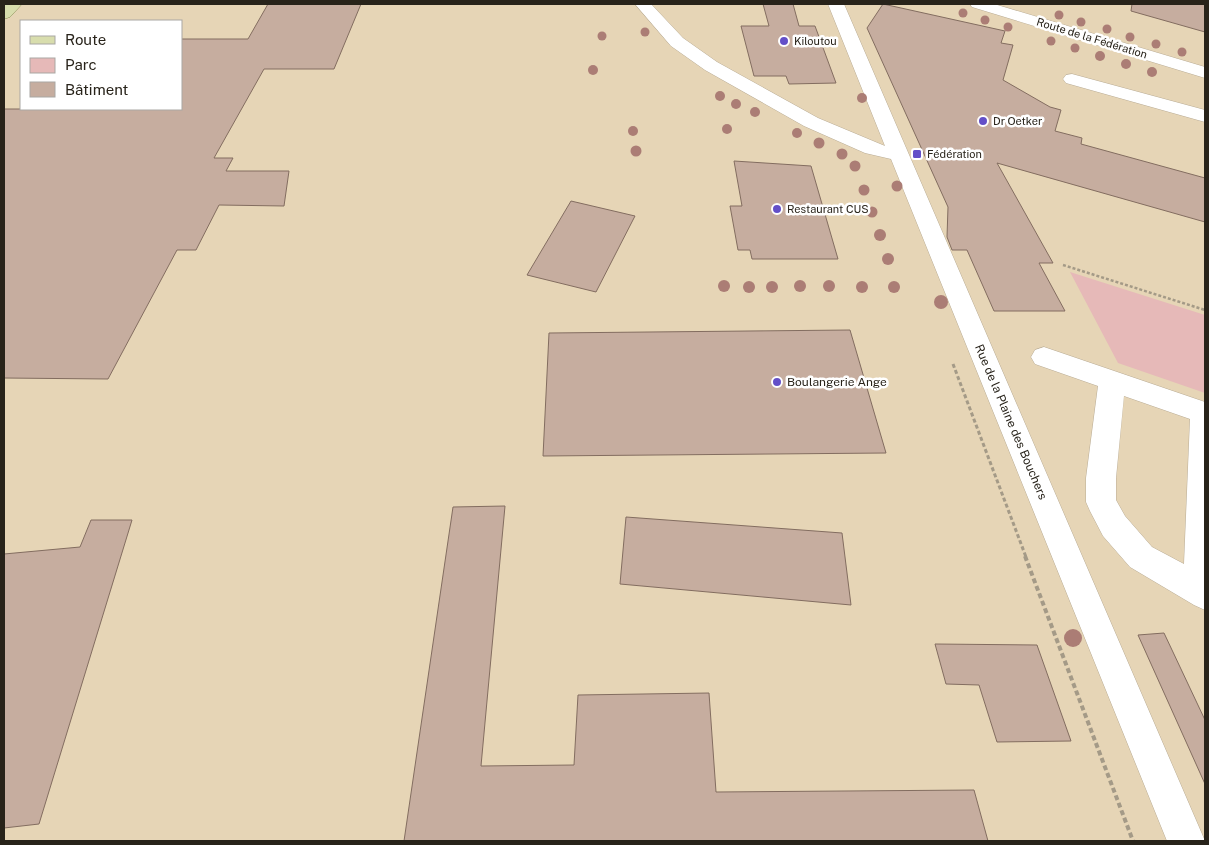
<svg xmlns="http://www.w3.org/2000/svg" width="1209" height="845" font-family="'Public Sans',sans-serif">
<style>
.built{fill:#e6d5b6;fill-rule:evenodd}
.green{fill:#e6b9b8}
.building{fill:#c6ad9f;stroke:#836d60}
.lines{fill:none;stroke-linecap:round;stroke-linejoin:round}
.minor-casing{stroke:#b9ac95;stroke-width:1}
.major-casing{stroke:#8a8e56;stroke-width:1}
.path-far2{stroke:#a49a87;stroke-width:2.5;stroke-dasharray:3 2;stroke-linecap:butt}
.path-far1{stroke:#a49a87;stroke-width:3;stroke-dasharray:4 2.5;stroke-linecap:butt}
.path{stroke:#a49a87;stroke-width:4;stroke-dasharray:5 3;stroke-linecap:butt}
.minor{fill:#fff;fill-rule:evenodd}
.major{fill:#d8ddad;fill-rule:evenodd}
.tree{fill:#ab7d75}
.poi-dot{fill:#634fc8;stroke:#fff;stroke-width:2}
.labels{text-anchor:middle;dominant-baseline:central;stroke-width:5;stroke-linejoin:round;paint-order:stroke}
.far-street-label{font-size:11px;fill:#28231a;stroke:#fff}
.far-poi-label{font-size:11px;fill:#28231a;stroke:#fff;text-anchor:start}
.poi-label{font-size:12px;fill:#28231a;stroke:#fff;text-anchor:start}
.street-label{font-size:12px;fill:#28231a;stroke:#fff}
</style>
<rect width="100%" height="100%" fill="#ebdec6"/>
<path class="built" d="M4,4H1205V841H4ZM21,21H181V109H21Z"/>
<polygon class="green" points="1070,272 1205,315 1205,393 1118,363"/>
<g class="building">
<polygon points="268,4 361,4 334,69 264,69 214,158 233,158 226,171 289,171 284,206 219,205 196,250 177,250 108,379 4,378 4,109 181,109 181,39 248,39"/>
<polygon points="763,4 793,4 799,26 815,26 836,83 789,84 786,76 754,76 741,26 769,26"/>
<polygon points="883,4 1005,31 1001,43 1013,45 1003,80 1050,107 1061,110 1055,131 1082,138 1081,144 1205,178 1205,222 997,163 1053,263 1039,263 1065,311 994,311 967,250 952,250 947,237 948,207 867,28"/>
<polygon points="1132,4 1205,4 1205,32 1131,11"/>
<polygon points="734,161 811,166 838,259 752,259 750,250 738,250 730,206 742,206"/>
<polygon points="571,201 635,216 596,292 527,275"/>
<polygon points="850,330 886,453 543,456 549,333"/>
<polygon points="505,506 481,766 574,765 578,695 709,693 716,792 974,790 988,841 404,841 453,507"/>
<polygon points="626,517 842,533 851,605 620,584"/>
<polygon points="91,520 132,520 39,824 4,828 4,554 80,547"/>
<polygon points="1164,633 1205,720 1205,784 1138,635"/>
<polygon points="935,644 1037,645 1071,741 997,742 979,685 946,684"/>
</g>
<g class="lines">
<defs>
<g id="minor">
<polygon points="635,4 651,4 683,38 717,62 818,118 885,146 828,4 844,4 1205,841 1167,841 891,159 865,153 804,126 705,70 671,46"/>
<polygon points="970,4 994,4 1205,67 1205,78 972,7"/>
<polygon points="1072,74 1205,110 1205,122 1066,83 1063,79 1066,75"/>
<path d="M1044,347L1205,402V610L1194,605L1130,567L1103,536L1090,511L1086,502V478L1098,386L1035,364L1031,357L1035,350ZM1124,396L1190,419L1184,564L1152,547L1125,516L1116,500V478Z"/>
</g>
<polygon id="major" points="5,4 22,4 10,17 4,19"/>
</defs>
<use href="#minor" class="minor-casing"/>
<use href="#major" class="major-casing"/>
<polyline class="path-far2" points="1063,265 1205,310"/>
<polyline class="path-far1" points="953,364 1026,557"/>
<polyline class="path" points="1025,556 1133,841"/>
<use href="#minor" class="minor"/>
<use href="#major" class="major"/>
</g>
<g class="tree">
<circle cx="963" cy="13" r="4.5"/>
<circle cx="1059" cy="15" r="4.5"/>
<circle cx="985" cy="20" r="4.5"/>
<circle cx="1081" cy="22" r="4.5"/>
<circle cx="1008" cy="27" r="4.5"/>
<circle cx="1107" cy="29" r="4.5"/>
<circle cx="645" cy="32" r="4.5"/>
<circle cx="602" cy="36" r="4.5"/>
<circle cx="1130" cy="37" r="4.5"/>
<circle cx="1051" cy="41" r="4.5"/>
<circle cx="1156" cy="44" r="4.5"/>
<circle cx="1075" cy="48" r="4.5"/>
<circle cx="1182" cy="52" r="4.5"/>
<circle cx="1100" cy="56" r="5"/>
<circle cx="1126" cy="64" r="5"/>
<circle cx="593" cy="70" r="5"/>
<circle cx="1152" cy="72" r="5"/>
<circle cx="720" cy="96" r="5"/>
<circle cx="862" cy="98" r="5"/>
<circle cx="736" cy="104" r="5"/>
<circle cx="755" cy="112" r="5"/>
<circle cx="727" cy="129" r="5"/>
<circle cx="633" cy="131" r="5"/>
<circle cx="797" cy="133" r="5"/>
<circle cx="819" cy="143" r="5.5"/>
<circle cx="636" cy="151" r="5.5"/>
<circle cx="842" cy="154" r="5.5"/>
<circle cx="855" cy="166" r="5.5"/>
<circle cx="897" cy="186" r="5.5"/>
<circle cx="864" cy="190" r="5.5"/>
<circle cx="872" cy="212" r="5.5"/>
<circle cx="880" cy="235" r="6"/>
<circle cx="888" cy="259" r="6"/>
<circle cx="724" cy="286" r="6"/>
<circle cx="800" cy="286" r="6"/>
<circle cx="829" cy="286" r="6"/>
<circle cx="749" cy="287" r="6"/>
<circle cx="772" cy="287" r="6"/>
<circle cx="862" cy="287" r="6"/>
<circle cx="894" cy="287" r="6"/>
<circle cx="941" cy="302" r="7"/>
<circle cx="1073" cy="638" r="9"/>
</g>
<g class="poi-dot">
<circle cx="784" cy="41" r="5"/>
<circle cx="983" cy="121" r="5"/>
<rect x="912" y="149" width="10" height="10" rx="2.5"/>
<circle cx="777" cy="209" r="5"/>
<circle cx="777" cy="382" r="5"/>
</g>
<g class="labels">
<g class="far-street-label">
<text transform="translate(1092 38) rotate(17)">Route de la Fédération</text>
</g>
<g class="far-poi-label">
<text x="794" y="41">Kiloutou</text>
<text x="993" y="121">Dr Oetker</text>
<text x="927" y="154">Fédération</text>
<text x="787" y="209">Restaurant CUS</text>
</g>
<g class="poi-label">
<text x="787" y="382">Boulangerie Ange</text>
</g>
<g class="street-label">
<text transform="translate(1011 422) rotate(67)">Rue de la Plaine des Bouchers</text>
</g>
</g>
<rect width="1209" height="845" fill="none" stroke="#28231a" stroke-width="10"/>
<rect x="20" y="20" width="162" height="90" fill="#ffffff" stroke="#a9a7a3"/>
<rect x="30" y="36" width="25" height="8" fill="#d8ddad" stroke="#a9a7a3"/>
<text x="65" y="45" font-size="15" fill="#28231a">Route</text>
<rect x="30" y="58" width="25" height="15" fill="#e6b9b8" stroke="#a9a7a3"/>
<text x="65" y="70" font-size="15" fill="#28231a">Parc</text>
<rect x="30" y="82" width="25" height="15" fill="#c6ad9f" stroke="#a9a7a3"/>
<text x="65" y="95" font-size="15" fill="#28231a">Bâtiment</text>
</svg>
